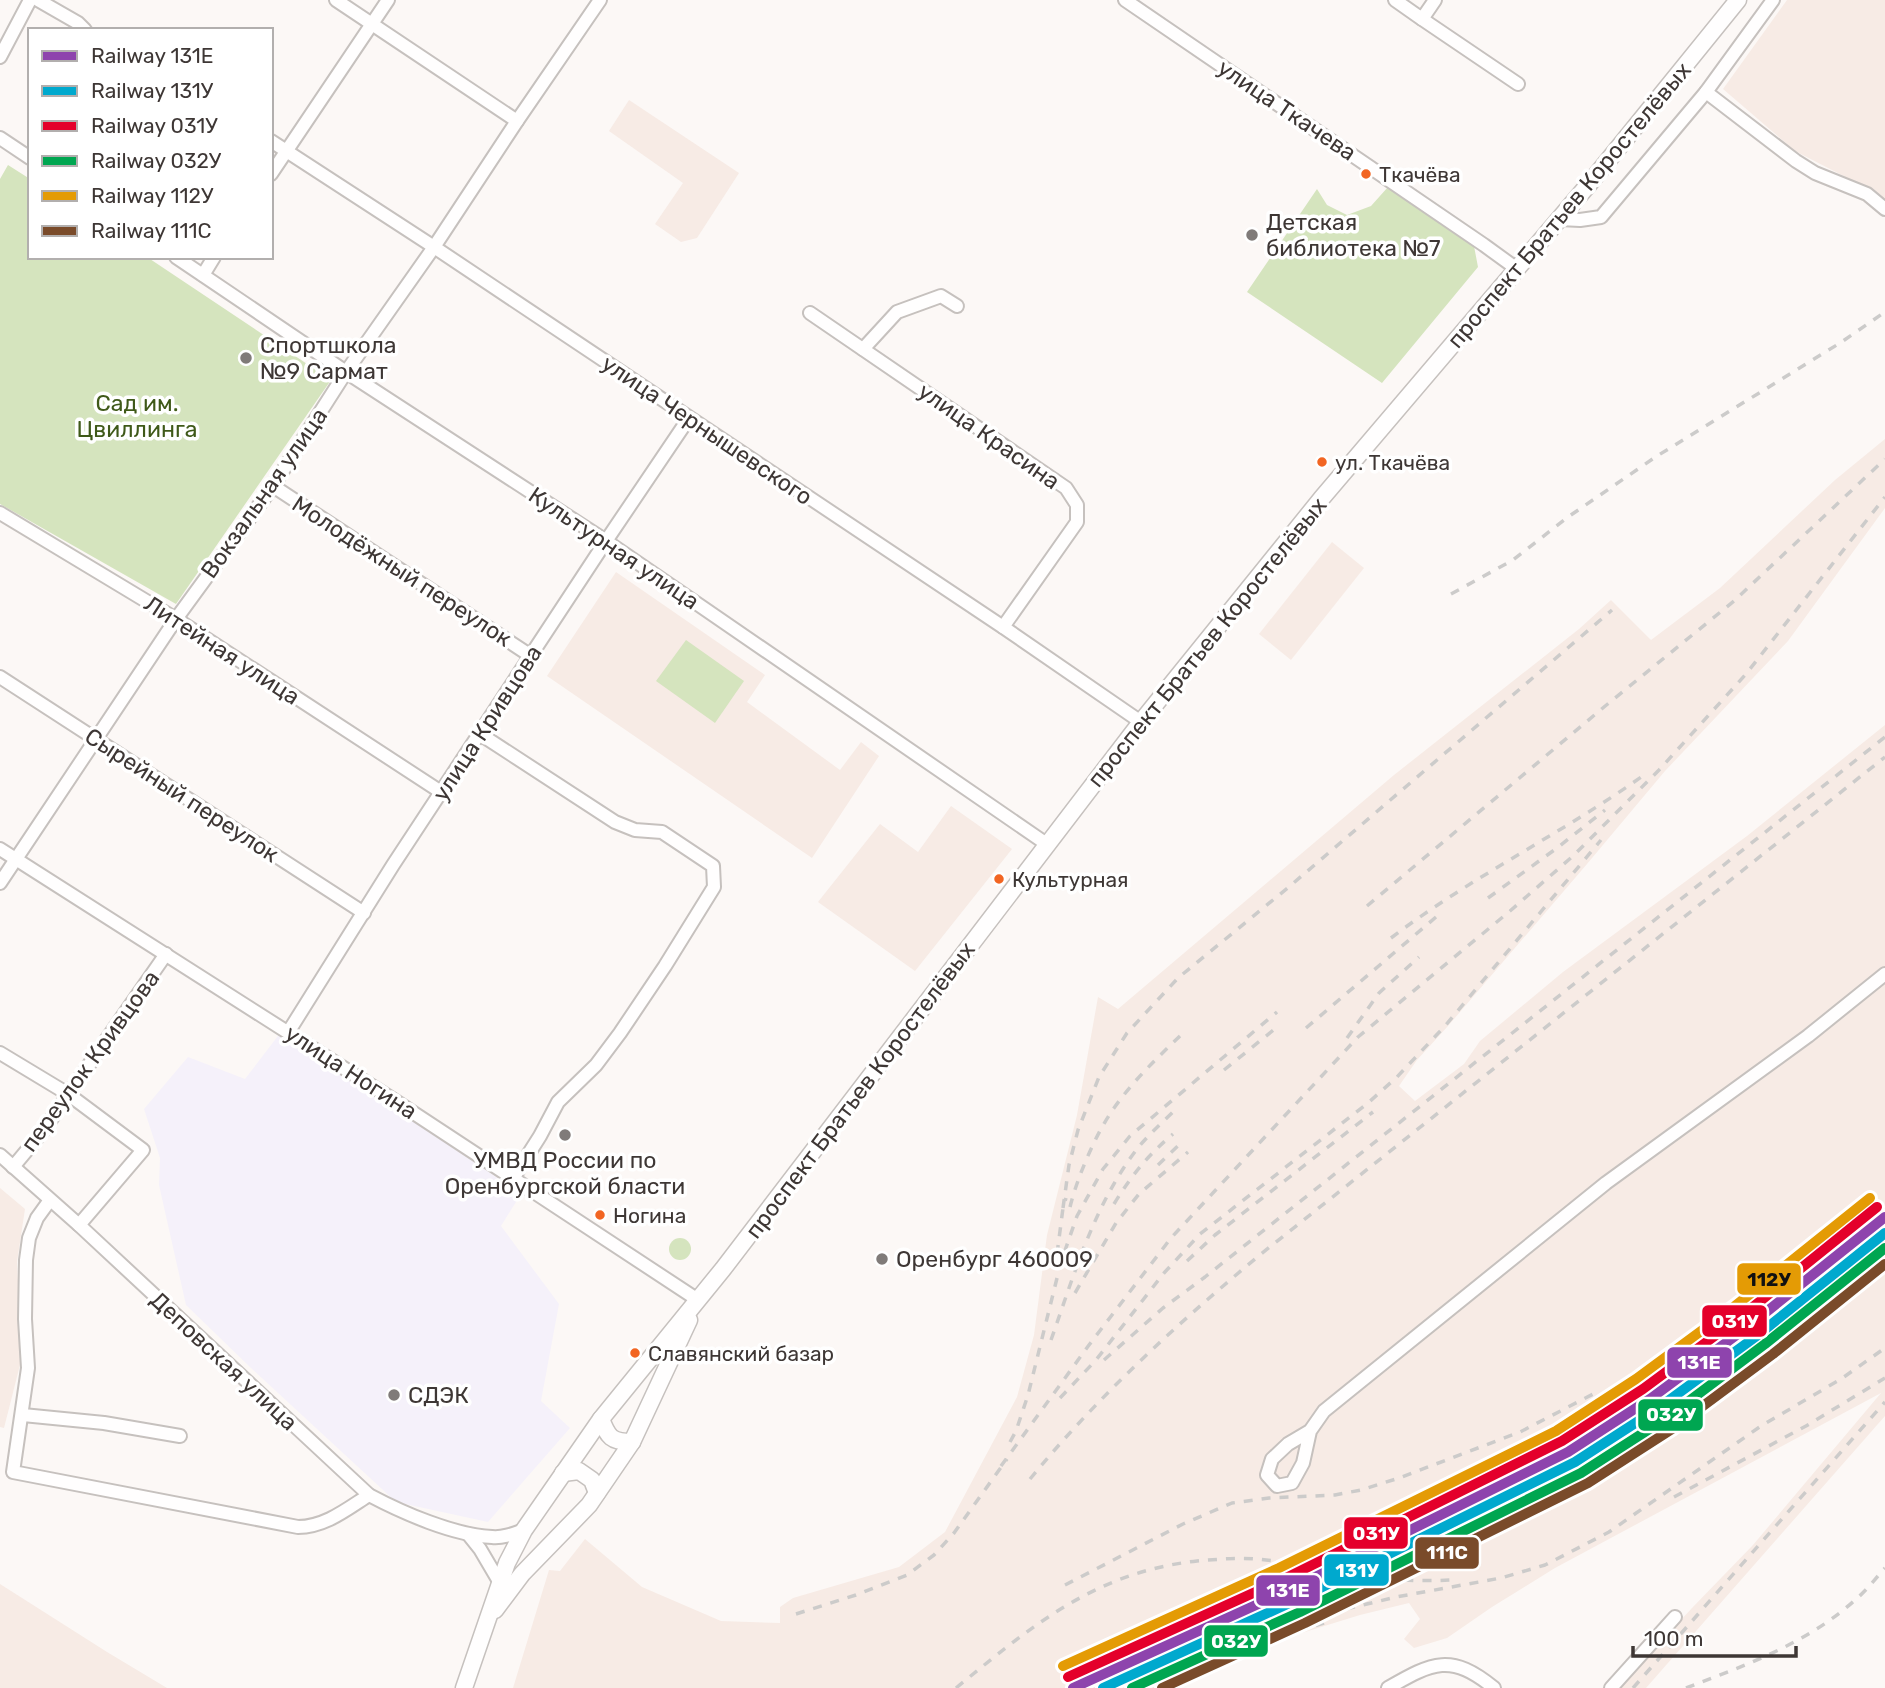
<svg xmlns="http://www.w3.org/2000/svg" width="1885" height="1688" font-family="Rubik,sans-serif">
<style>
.commercial{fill:#f5f1fa}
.built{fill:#f7ebe5}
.green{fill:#d5e4be}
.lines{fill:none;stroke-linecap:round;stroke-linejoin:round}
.minor-casing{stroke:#c6c1be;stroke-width:16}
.major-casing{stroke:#c6c1be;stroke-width:19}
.minor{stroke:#fffefe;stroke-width:12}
.major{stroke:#fffefe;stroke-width:16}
.rail{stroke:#cccbca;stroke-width:3.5;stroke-dasharray:9 9;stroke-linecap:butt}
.rail-1-casing{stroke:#fff;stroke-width:16}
.rail-2-casing{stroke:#fff;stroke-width:16}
.rail-3-casing{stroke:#fff;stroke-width:16}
.rail-4-casing{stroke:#fff;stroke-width:16}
.rail-5-casing{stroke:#fff;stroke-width:16}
.rail-6-casing{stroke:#fff;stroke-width:16}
.rail-1{stroke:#8e44ad;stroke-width:10}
.rail-2{stroke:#00a9ce;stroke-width:10}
.rail-3{stroke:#e4002b;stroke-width:10}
.rail-4{stroke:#00a651;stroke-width:10}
.rail-5{stroke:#e49b05;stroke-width:10}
.rail-6{stroke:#7a4b2a;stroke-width:10}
.bus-dot{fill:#f26522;stroke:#fff;stroke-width:2.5}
.poi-dot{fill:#807b79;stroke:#fff;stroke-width:2.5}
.labels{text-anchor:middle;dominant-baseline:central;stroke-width:7;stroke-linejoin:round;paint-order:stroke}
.bus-label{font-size:21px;fill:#3e3735;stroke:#fff;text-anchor:start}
.street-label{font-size:23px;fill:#3e3735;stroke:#fff}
.poi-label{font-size:23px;fill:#3e3735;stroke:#fff;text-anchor:start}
.park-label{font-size:23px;fill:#3f5919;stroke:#fff}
.line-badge{stroke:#fff;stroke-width:2.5}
.badge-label{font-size:19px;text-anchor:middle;font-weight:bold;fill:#fff}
.pale-badge-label{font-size:19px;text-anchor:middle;font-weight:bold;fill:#111}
</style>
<rect width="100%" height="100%" fill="#fcf8f6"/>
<polygon class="commercial" points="281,1032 521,1194 501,1226 559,1304 541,1401 570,1428 488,1522 396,1502 251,1368 186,1305 159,1185 160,1158 144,1109 188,1057 245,1079"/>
<g class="built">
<polygon points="1787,0 1885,0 1885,202 1867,188 1795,151 1723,89"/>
<polygon points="629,100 739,173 697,238 681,242 655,224 683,183 609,131"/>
<polygon points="1885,439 1885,508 1788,641 1665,771 1587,864 1448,1026 1417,1060 1399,1086 1415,1101 1464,1064 1480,1041 1563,972 1747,836 1885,725 1885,1416 1646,1688 1618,1688 1692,1608 1753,1545 1881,1393 1555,1568 1492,1607 1447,1638 1414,1648 1404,1639 1420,1619 1409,1603 1360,1615 1292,1636 1180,1688 513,1688 549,1570 560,1571 585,1539 642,1587 721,1621 780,1623 780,1607 793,1598 899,1567 945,1532 1017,1397 1034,1335 1047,1235 1077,1115 1098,997 1118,1009 1394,775 1579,629 1611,600 1651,640 1720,588 1835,480"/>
<polygon points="1332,542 1364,568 1291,660 1259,634"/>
<polygon points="616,572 765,675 747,702 840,770 861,742 879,756 812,858 547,676"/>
<polygon points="951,806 1012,849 915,971 818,902 880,824 918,852"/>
<polygon points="0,1188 25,1209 17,1262 22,1357 4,1428 0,1427"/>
<polygon points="0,1584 107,1652 167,1688 0,1688"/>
</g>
<g class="green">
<polygon points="8,165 30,179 30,257 147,257 331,380 176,604 0,504 0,179"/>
<polygon points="1388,187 1474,246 1478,267 1382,383 1247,292 1317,189 1327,205 1347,215 1371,206"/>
<polygon points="686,640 744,681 715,723 656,681"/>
<circle cx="680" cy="1249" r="11"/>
</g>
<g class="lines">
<defs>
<g id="minor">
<polyline points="38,0 78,23 85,30"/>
<polyline points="336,0 517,121"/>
<polyline points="1125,0 1484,245 1517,269"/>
<polyline points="1395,0 1422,19 1435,0"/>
<polyline points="1422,19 1518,84"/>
<polyline points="0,57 30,0"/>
<polyline points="1706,92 1796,161 1815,173 1867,194 1885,209"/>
<polyline points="0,138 30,158"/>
<polyline points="271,141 434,247 1003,627 1141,722"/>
<polyline points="271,174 388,0"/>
<polyline points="1560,219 1580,220 1601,217 1706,92 1773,0"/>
<polyline points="176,257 346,372 606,541 1048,845"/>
<polyline points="203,275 214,257"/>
<polyline points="810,313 1066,488 1077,505 1077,522 1003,627"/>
<polyline points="863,349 897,312 941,296 957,306"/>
<polyline points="273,486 531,656"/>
<polyline points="0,513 176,619 441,792"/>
<polyline points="0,677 364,913"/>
<polyline points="480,734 615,822 635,830 662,832 713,866 714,887 665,966 620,1033 596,1065 558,1102 540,1136 514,1177"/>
<polyline points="0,849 397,1102 698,1300"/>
<polyline points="0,883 176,619 273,486 346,372 434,247 517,121 600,0"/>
<polyline points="289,1031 393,865 606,541 689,418"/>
<polyline points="0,1053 68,1094 143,1150 79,1225"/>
<path d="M0,1155L79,1225L369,1495C403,1513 453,1535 492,1537C503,1538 513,1534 524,1530"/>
<polyline points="13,1167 43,1131 166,954"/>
<path d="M50,1200L37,1218L29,1238L26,1260L25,1319L28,1368L13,1472L298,1527C325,1527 347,1509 369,1495"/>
<polyline points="23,1415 104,1423 180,1436"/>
<polyline points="1310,1431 1303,1463 1292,1483 1277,1486 1267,1475 1272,1459 1288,1444 1310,1431 1324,1411 1606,1183 1808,1036 1885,974"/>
<polyline points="468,1534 480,1549 500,1583"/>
<path d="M1388,1688C1433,1662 1451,1653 1494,1688"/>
<polyline points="1611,1688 1675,1617"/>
</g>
<g id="major">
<path d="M601,1419C608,1437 611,1442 632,1442"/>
<polyline points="563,1473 579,1471 592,1480 597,1493"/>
<polyline points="495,1610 522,1574 589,1505 632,1442 689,1320"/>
<polyline points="464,1688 507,1563 524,1530 601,1419 723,1269 1141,722 1321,499 1589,184 1738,0"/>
</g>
</defs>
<use href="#minor" class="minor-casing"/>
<use href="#major" class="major-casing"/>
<use href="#minor" class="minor"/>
<use href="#major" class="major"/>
<g class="rail">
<polyline points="1451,594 1513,560 1568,517 1657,456 1840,343 1885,312"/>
<polyline points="1488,898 1557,848 1605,810"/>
<polyline points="1367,906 1604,707 1734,601 1885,459"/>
<path d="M1391,938C1471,877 1563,833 1644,775"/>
<polyline points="1306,1028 1436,917"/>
<polyline points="1347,1038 1379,993 1419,957"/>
<polyline points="1224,1070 1276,1028"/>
<polyline points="1158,1165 1181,1143"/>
<path d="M1114,1204C1131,1176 1148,1155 1173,1134"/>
<path d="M1070,1207C1077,1178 1096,1133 1114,1108C1133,1081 1156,1059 1180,1036"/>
<polyline points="1063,1208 1069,1165 1078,1130 1099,1077 1127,1033 1178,978 1290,886 1612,610"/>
<polyline points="1057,1254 1063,1208 1066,1198"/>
<polyline points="1187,1261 1215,1235 1373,1112"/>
<polyline points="1075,1293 1116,1223 1139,1194 1188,1152"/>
<path d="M1051,1340C1074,1275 1094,1205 1137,1149C1149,1134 1164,1121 1178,1107"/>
<polyline points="1104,1360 1163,1308 1205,1277 1885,737"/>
<polyline points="1060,1398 1096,1360 1164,1273 1200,1234 1368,1103 1397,1077 1445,1026 1601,840"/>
<polyline points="1010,1442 1016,1431 1028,1395 1061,1262 1077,1216 1103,1169 1130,1136 1277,1012"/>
<polyline points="1001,1466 1089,1345 1171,1238 1358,1037 1510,911 1573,856 1659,770 1746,674 1885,497"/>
<path d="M1030,1479C1099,1395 1178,1323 1261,1254L1885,757"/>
<polyline points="1674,1497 1806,1426 1885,1378"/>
<polyline points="1065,1585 1183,1524 1232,1503 1269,1498 1335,1495 1361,1490 1399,1478 1520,1432 1597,1392"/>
<polyline points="796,1614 856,1595 907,1575 934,1555 954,1533 1007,1459"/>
<polyline points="1264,1642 1324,1623"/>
<path d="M956,1688C1032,1626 1095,1572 1197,1561C1220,1559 1243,1557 1266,1560C1294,1563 1323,1567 1351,1572C1361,1574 1371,1577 1382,1578C1405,1581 1429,1581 1451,1580"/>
<polyline points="1146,1688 1253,1637 1288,1623 1396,1597 1501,1578 1545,1565 1609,1532 1761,1426 1841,1379 1885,1348"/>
<polyline points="1633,1688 1885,1402"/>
<path d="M1686,1688C1744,1666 1808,1643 1855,1600C1866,1591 1875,1579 1885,1568"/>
</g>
<defs>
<polyline id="rail-1" points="1073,1688 1289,1590 1568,1452 1650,1399 1750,1325 1885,1217"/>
<polyline id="rail-2" points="1103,1688 1294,1601 1575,1462 1657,1409 1758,1335 1885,1233"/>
<polyline id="rail-3" points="1068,1677 1284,1579 1562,1441 1643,1389 1743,1315 1877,1207"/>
<polyline id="rail-4" points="1132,1688 1300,1612 1581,1473 1665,1419 1765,1344 1885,1248"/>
<polyline id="rail-5" points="1063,1666 1279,1568 1556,1431 1636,1379 1735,1306 1870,1198"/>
<polyline id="rail-6" points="1162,1688 1305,1623 1588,1483 1672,1429 1773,1354 1885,1264"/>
</defs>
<use href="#rail-1" class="rail-1-casing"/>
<use href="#rail-2" class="rail-2-casing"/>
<use href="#rail-3" class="rail-3-casing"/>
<use href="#rail-4" class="rail-4-casing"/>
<use href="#rail-5" class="rail-5-casing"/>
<use href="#rail-6" class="rail-6-casing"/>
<use href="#rail-1" class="rail-1"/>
<use href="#rail-2" class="rail-2"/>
<use href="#rail-3" class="rail-3"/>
<use href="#rail-4" class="rail-4"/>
<use href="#rail-5" class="rail-5"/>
<use href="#rail-6" class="rail-6"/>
</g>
<g class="bus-dot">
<circle cx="1366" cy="174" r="6"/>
<circle cx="1322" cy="462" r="6"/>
<circle cx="999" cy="879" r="6"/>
<circle cx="600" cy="1215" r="6"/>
<circle cx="635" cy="1353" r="6"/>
</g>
<g class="poi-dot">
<circle cx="1252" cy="235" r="7"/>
<circle cx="246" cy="358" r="7"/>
<circle cx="565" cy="1135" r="7"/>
<circle cx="882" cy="1259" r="7"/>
<circle cx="394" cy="1395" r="7"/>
</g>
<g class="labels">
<g class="bus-label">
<text x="1379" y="174">Ткачёва</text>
<text x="1335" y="462">ул. Ткачёва</text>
<text x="1012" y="879">Культурная</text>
<text x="613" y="1215">Ногина</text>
<text x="648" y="1353">Славянский базар</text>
</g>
<g class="street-label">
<text transform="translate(1287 110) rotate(34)">улица Ткачева</text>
<text transform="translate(1569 205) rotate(-50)">проспект Братьев Коростелёвых</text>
<text transform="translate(707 430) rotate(34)">улица Чернышевского</text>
<text transform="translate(989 436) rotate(35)">улица Красина</text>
<text transform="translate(264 493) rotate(-55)">Вокзальная улица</text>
<text transform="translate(614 548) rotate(34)">Культурная улица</text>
<text transform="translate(402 571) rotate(33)">Молодёжный переулок</text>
<text transform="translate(1207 642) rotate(-51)">проспект Братьев Коростелёвых</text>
<text transform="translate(222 650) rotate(33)">Литейная улица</text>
<text transform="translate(487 723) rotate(-57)">улица Кривцова</text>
<text transform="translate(182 795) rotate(33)">Сырейный переулок</text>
<text transform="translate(90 1061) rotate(-54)">переулок Кривцова</text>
<text transform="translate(351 1072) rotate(33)">улица Ногина</text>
<text transform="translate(860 1090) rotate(-53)">проспект Братьев Коростелёвых</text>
<text transform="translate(224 1361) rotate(43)">Деповская улица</text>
</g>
<g class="poi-label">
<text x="1266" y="222">Детская<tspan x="1266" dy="26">библиотека №7</tspan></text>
<text x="260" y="345">Спортшкола<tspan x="260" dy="26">№9 Сармат</tspan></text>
<text x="565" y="1160" text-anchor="middle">УМВД России по<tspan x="565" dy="26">Оренбургской бласти</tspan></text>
<text x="896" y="1259">Оренбург 460009</text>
<text x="408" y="1395">СДЭК</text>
</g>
<g class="park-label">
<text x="137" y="403">Сад им.<tspan x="137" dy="26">Цвиллинга</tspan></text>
</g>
</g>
<g class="line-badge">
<rect x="1736" y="1262" width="66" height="34" rx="7" fill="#e49b05"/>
<rect x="1701" y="1304" width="67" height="34" rx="7" fill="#e4002b"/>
<rect x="1666" y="1346" width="67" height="33" rx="7" fill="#8e44ad"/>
<rect x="1637" y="1398" width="67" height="34" rx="7" fill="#00a651"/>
<rect x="1343" y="1516" width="66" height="34" rx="7" fill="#e4002b"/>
<rect x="1414" y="1536" width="66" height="34" rx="7" fill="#7a4b2a"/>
<rect x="1323" y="1553" width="67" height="34" rx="7" fill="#00a9ce"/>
<rect x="1255" y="1574" width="66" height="33" rx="7" fill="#8e44ad"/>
<rect x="1203" y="1624" width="66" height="34" rx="7" fill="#00a651"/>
</g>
<g class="badge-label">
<text x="1735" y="1328">031У</text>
<text x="1699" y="1369">131Е</text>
<text x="1671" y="1421">032У</text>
<text x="1376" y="1540">031У</text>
<text x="1447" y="1559">111С</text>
<text x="1357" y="1577">131У</text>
<text x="1288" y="1597">131Е</text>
<text x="1236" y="1648">032У</text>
</g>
<g class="pale-badge-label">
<text x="1769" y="1286">112У</text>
</g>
<rect x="28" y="28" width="245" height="231" fill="#ffffff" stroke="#b2afae" stroke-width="2"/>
<rect x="42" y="51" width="35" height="10" fill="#8e44ad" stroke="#b2afae" stroke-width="2"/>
<text x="91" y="63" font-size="21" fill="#3e3735">Railway 131Е</text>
<rect x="42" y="86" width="35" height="10" fill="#00a9ce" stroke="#b2afae" stroke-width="2"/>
<text x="91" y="98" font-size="21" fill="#3e3735">Railway 131У</text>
<rect x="42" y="121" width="35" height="10" fill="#e4002b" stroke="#b2afae" stroke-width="2"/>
<text x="91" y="133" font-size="21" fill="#3e3735">Railway 031У</text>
<rect x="42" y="156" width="35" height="10" fill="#00a651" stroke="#b2afae" stroke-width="2"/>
<text x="91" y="168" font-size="21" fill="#3e3735">Railway 032У</text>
<rect x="42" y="191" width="35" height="10" fill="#e49b05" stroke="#b2afae" stroke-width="2"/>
<text x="91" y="203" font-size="21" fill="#3e3735">Railway 112У</text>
<rect x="42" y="226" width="35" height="10" fill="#7a4b2a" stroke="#b2afae" stroke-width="2"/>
<text x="91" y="238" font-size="21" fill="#3e3735">Railway 111С</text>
<path d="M1633 1646v10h163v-10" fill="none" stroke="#3e3735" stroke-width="3.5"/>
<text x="1644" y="1646" font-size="21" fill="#3e3735" stroke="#ffffff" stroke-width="5" paint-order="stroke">100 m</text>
</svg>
